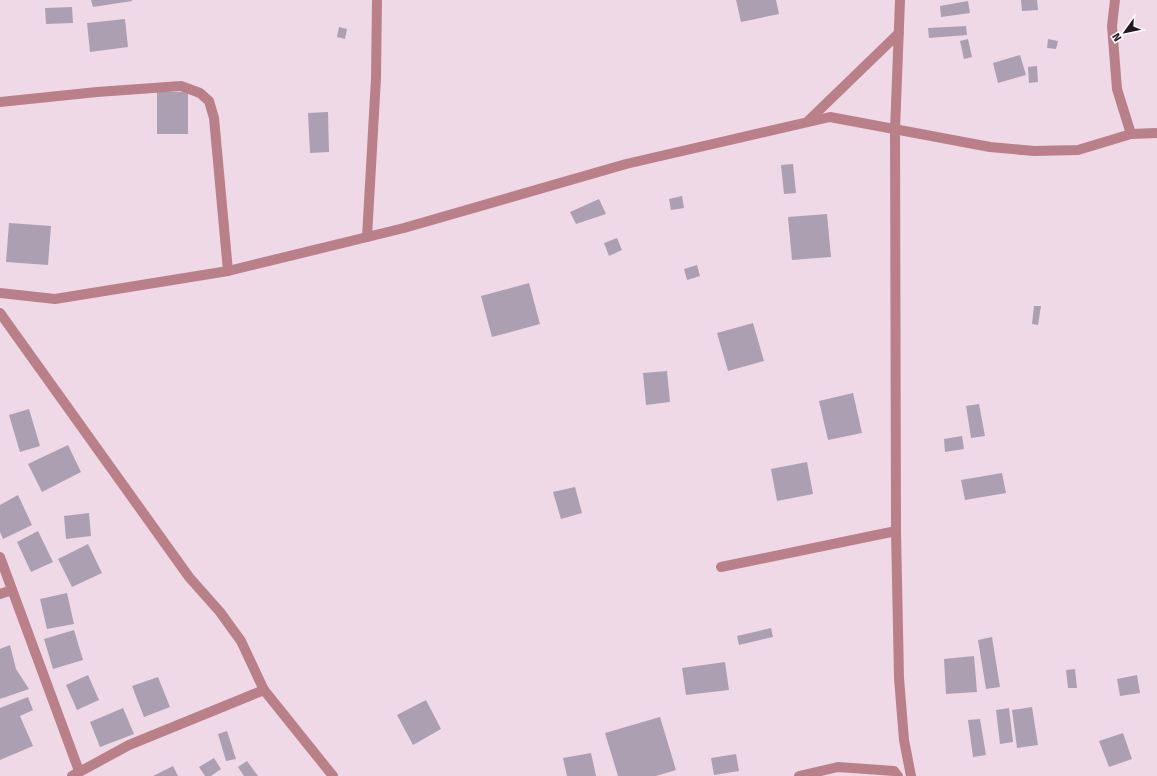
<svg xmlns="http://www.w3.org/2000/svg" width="1157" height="776" font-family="'Fira Sans',sans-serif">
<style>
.building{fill:#ac9fb1}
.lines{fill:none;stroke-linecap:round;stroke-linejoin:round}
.minor{stroke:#ba808a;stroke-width:10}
</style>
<rect width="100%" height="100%" fill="#f0d9e6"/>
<g class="building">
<polygon points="91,0 132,0 132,1 93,7"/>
<polygon points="736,0 776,0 779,14 741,22"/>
<polygon points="1021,0 1037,0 1038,10 1022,11"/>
<polygon points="968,1 970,13 941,17 940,6"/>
<polygon points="72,7 73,23 46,24 45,8"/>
<polygon points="125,19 128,47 90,52 87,23"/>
<polygon points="966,26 967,35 929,38 928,28"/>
<polygon points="339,27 347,29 345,39 337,37"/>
<polygon points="968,39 972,57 964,59 960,41"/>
<polygon points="1048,39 1058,41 1056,49 1047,48"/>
<polygon points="1020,55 1026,75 998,83 993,63"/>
<polygon points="1037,66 1038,82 1029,83 1028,67"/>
<rect x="157" y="92" width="31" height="42"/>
<polygon points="328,112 329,152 310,153 308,113"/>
<polygon points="793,164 796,193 784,194 781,165"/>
<polygon points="682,196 684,208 671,210 669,199"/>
<polygon points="599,199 606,214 576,224 570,212"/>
<polygon points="827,214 831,257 792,260 788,217"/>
<polygon points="9,223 51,226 48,265 6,262"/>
<polygon points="617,238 622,250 609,256 604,243"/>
<polygon points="697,265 700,276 687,280 684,269"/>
<polygon points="529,283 540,324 492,337 481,296"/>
<polygon points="1034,306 1041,306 1038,325 1032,324"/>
<polygon points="753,323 764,361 728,371 717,333"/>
<polygon points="667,371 670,402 646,405 643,373"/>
<polygon points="853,393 862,433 828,440 819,401"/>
<polygon points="979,404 985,436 971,438 966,406"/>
<polygon points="29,409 40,446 20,452 9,415"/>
<polygon points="962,436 964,449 945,452 944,439"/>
<polygon points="68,445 81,472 42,492 28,464"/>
<polygon points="807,462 813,494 777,501 771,469"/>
<polygon points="1002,473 1006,493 965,500 961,480"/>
<polygon points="575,487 582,513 561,519 553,492"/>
<polygon points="18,495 32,525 3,539 0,532 0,505"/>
<polygon points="89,513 91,536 66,539 64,516"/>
<polygon points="38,531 53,562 31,572 17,542"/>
<polygon points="88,544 102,573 72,587 58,559"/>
<polygon points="67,593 74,624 47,629 40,599"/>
<polygon points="771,628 773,637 739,645 737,636"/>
<polygon points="74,630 83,660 53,669 44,639"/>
<polygon points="992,637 1000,687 986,689 978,640"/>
<polygon points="10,645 16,669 29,689 0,699 0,649"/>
<polygon points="974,656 977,692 946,694 944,659"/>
<polygon points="725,662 729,690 686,695 682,668"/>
<polygon points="1075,669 1077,688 1068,688 1066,670"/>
<polygon points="88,675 99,700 77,710 66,685"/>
<polygon points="1137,675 1140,693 1120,696 1117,679"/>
<polygon points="158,677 170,707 144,717 132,686"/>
<polygon points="28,697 33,710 20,716 33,746 0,760 0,708"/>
<polygon points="426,700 441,729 413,745 397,715"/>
<polygon points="1032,707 1038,745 1017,748 1012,710"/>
<polygon points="123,708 134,734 100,747 90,722"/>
<polygon points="1009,708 1013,742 1000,744 996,710"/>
<polygon points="660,717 676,770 656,776 618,776 605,733"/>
<polygon points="980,719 986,755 973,757 968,720"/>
<polygon points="227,731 236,759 226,761 218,734"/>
<polygon points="1123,733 1132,759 1109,767 1099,741"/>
<polygon points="591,753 596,776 567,776 563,758"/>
<polygon points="736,754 739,771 714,775 711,758"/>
<polygon points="214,758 221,769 211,776 205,776 199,767"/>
<polygon points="247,761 258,776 244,776 238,767"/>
<polygon points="173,766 178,776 153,776"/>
</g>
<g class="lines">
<g class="minor">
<polyline points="900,0 895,130 896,531 899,678 904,740 911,776"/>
<polyline points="1115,0 1112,26 1117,89 1131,134"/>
<polyline points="0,102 97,92 181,86 200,93 209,101 214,118 228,271"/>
<polyline points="807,122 899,33"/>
<polyline points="367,237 376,78 377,0"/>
<polyline points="0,293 55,299 228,271 404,228 626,164 830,117 990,147 1034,151 1078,150 1131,134 1157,133"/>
<polyline points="0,313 189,577 220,612 241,641 264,690 333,776"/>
<polyline points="0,557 79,771"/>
<polyline points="721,567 896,531"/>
<polyline points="0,594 12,590"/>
<polyline points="72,776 129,745 264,690"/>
<polyline points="799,776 838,767 894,771 898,776"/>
</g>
</g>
<g transform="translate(1125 32) rotate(237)" stroke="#ffffff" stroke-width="3" paint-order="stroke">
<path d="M0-3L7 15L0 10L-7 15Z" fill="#21191e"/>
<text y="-6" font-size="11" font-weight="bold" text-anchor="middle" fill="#21191e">N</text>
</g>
</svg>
